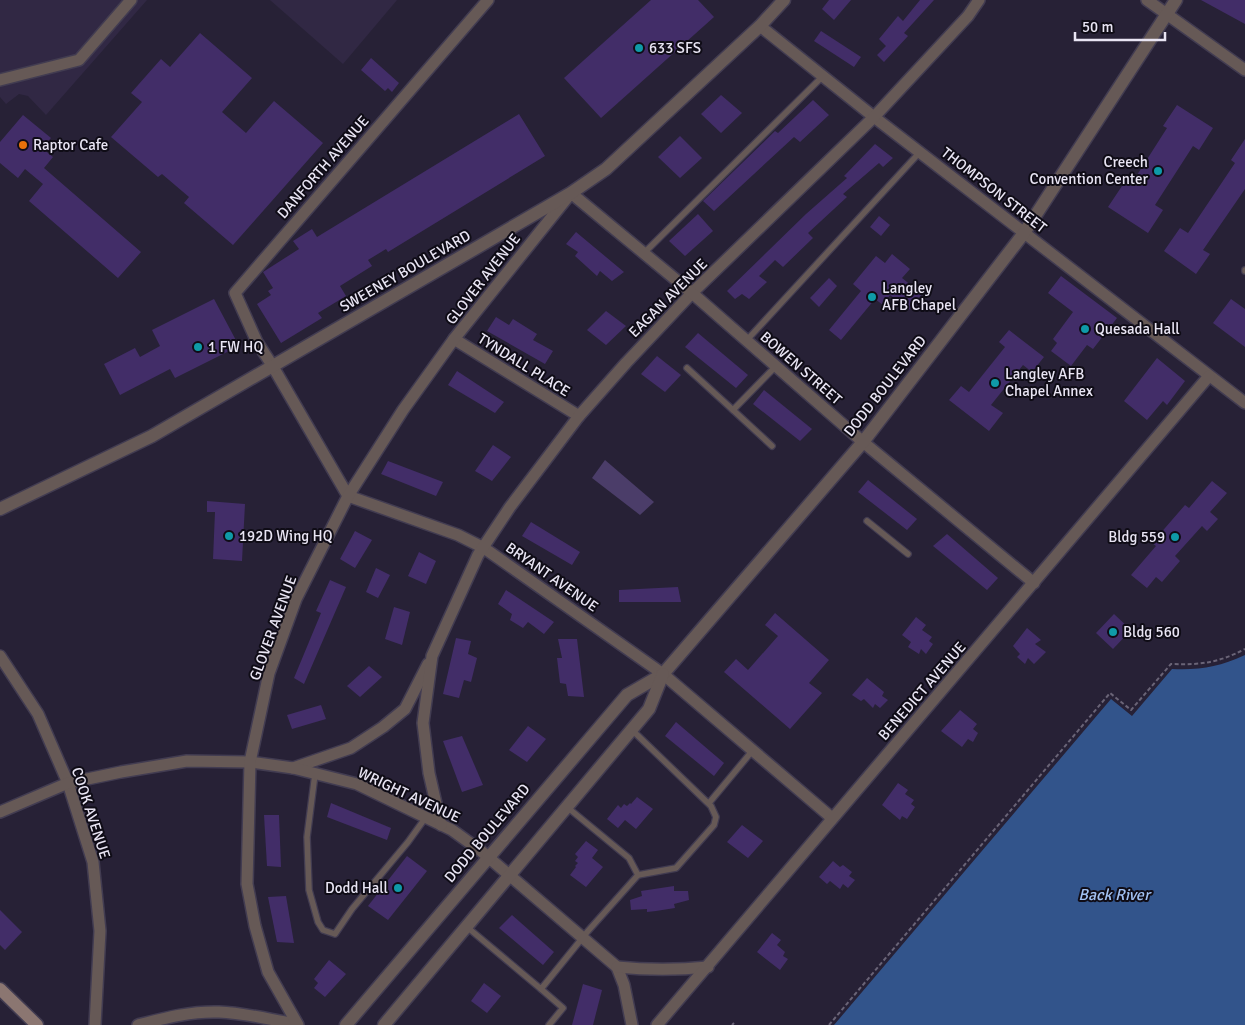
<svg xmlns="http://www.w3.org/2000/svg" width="1245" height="1025" font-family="Signika,sans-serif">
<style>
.built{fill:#312844}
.green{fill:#4b3d69}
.water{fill:#32548b}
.building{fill:#422d68}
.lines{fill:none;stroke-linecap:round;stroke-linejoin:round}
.service-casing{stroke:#423c51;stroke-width:8}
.minor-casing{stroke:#423c51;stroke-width:14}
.tertiary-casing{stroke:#423c51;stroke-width:15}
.secondary-casing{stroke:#423c51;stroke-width:15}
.path{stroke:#6a6477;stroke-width:2;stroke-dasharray:4 2.5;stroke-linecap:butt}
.service{stroke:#665956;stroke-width:5.5}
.minor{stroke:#665956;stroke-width:11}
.tertiary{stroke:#665956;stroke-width:12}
.secondary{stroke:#8b7671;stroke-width:12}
.culture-dot{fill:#0f9aa8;stroke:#0f0c16;stroke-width:2}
.food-dot{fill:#e8710a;stroke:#0f0c16;stroke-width:2}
.labels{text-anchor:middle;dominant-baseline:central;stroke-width:4;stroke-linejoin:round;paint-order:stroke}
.poi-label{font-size:15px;fill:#e9e5f4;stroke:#0f0c16;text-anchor:start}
.street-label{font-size:15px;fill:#e9e5f4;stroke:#0f0c16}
.water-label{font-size:16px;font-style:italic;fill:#a2c1f2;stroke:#0f0c16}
</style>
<rect width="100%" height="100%" fill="#272136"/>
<g class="built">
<polygon points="0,0 147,0 46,115 28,96 19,94 6,104 0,97"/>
<polygon points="270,0 397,0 343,64"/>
</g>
<polygon class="green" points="605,460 654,502 640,515 592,478"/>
<path class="water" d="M1245,655V1025H834L1111,699L1132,716L1172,669C1202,670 1218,667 1245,655Z"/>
<g class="building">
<polygon points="651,0 698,0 714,17 601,118 564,78"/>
<polygon points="829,0 851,0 834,20 822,9"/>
<polygon points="920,0 934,0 904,33 908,36 884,62 877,55 886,46 879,39 898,16 903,21"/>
<polygon points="1201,0 1245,0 1245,24"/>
<polygon points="821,31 861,57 854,67 814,41"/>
<polygon points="200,33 252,78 222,112 246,133 274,101 323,143 233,245 184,203 189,197 162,174 158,177 111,137 142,102 131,93 161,59 170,67"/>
<polygon points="371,58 399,83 392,92 388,88 385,91 361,70"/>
<polygon points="721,95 742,113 721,133 701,114"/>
<polygon points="813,100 829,115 800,142 794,137 714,211 703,201 775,131 778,133"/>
<polygon points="1177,105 1213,128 1199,150 1193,146 1155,205 1163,210 1148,233 1108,207 1124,183 1130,186 1167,128 1163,126"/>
<polygon points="519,114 545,156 388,252 386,249 368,260 372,266 340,286 346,296 318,313 322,318 281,343 257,304 271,295 268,291 273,288 263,272 299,249 293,241 312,229 317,237"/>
<polygon points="23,115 51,138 42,148 53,157 44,168 141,252 118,278 29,201 43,184 25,169 18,178 0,163 0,142"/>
<polygon points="680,136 702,158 680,178 658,157"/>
<polygon points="1245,139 1245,189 1203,250 1210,254 1196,274 1164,251 1180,228 1188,233 1235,163 1231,160"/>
<polygon points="875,144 893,158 883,167 879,163 843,194 847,197 808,233 813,238 783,267 775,260 759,276 767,282 749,299 742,294 735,299 727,291 806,214 847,178 844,176"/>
<polygon points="698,214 713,231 685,256 669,241"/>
<polygon points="879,216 890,225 881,236 870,227"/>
<polygon points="576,232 624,272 612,281 600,271 597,276 575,256 578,252 566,244"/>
<polygon points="892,254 910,269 902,278 922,294 909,310 890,295 883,305 875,299 841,340 829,330 861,291 853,284 876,256 885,263"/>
<polygon points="1061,276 1117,318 1093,349 1087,345 1071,366 1051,351 1057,343 1053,339 1073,312 1048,293"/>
<polygon points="829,278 837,286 819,307 810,298"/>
<polygon points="214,299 239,346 175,378 170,369 120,395 104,364 135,348 140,357 160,346 152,330"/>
<polygon points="1231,299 1245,309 1245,347 1213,323"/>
<polygon points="606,311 626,326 606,345 587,330"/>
<polygon points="496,317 509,325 513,319 537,334 533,340 553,351 545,364 487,331"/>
<polygon points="1009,330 1044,357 1032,372 1023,365 991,405 1003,413 989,431 949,400 961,386 969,392 1005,347 999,342"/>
<polygon points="698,333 748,375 736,388 685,347"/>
<polygon points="657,356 681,375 665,392 641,374"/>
<polygon points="1157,358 1185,381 1167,405 1163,401 1147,420 1124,401"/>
<polygon points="457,371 504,402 495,413 448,385"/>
<polygon points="764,390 812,429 800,441 753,404"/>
<polygon points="493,445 511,457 492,481 475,471"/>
<polygon points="388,461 443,482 436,496 381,474"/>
<polygon points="868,480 917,519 907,530 858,492"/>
<polygon points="1212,481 1227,493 1210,512 1218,519 1207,531 1202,526 1175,556 1180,561 1162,582 1156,577 1147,588 1131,575 1156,546 1152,543 1185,505 1189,508"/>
<polygon points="207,501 245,504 242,561 213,559 215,512 207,512"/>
<polygon points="531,522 580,552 572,565 522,536"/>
<polygon points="355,531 372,540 355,568 340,559"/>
<polygon points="947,534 998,578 987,590 933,546"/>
<polygon points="419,552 436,561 426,584 408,576"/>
<polygon points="376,568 390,575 378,598 366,592"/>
<polygon points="330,580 346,587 304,684 294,678 321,613 316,611"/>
<polygon points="678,587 681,602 619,602 619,590"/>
<polygon points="506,590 554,622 544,634 528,622 523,628 510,620 512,614 498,604"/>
<polygon points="394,607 410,612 402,645 385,639"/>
<polygon points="775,613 829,660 809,683 822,693 790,729 724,672 736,659 748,670 778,636 765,625"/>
<polygon points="1114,614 1131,630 1113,649 1096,633"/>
<polygon points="916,617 926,625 922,630 932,637 929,641 933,644 926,654 921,649 919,654 908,647 911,642 902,635"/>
<polygon points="1027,628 1041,640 1035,644 1046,652 1034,664 1028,658 1025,664 1017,657 1020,654 1013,646"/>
<polygon points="456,638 471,641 468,654 477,658 471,682 464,680 459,698 443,694"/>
<polygon points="558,639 577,639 584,697 568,696 566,684 560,683 557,658 562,658"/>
<polygon points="369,666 382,677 360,697 347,686"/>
<polygon points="867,678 884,692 882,696 888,700 880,708 875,704 873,708 864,699 861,701 852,695"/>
<polygon points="321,705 326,719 292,729 287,715"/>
<polygon points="960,710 977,724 973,729 978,733 973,742 968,739 962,747 941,731"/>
<polygon points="676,722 724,763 714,776 665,736"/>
<polygon points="528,726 546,739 527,762 509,750"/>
<polygon points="462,736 483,785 462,792 443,741"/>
<polygon points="898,783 908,790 905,794 914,800 911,804 915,807 907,819 902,816 900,820 882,805"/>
<polygon points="637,797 653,809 636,829 625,820 618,828 607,819 618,805 621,808 624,804 627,806 630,803 631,804"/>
<polygon points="331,803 391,828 387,840 327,817"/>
<polygon points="264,815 279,815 281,867 267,866"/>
<polygon points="742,825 763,841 748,858 727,842"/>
<polygon points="586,841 598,850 592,858 603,867 586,887 570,875 576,867 575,866 578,863 575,861 578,857 575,854"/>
<polygon points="407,856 427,871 388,920 368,906"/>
<polygon points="833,861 840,867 843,865 852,872 849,876 855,880 848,888 843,884 840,889 830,881 827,884 819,877"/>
<polygon points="674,886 674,891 688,891 689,900 674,904 675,908 656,911 647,912 647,909 631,910 630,900 642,896 641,891"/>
<polygon points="286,896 294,943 277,942 268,897"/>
<polygon points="0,910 22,932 5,950 0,945"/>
<polygon points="512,915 554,952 543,965 499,928"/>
<polygon points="772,933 781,940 777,945 785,952 783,956 788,959 780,970 757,952"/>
<polygon points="329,960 346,974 325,997 314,988 318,983 314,979"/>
<polygon points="484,983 501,996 487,1013 471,1001"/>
<polygon points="583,984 602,990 593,1025 572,1025"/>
</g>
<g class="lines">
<defs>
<g id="service">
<polyline points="643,254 823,76"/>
<polyline points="1245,270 1245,271"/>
<polyline points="746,341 920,152"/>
<polyline points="687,368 733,410"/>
<polyline points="772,446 733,410 776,366"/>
<polyline points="867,521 908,554"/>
<polyline points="632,730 711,806 716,817 714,825 676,868 638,875"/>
<polyline points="315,774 307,837 309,890 318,922 323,930 335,934 352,909 408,842 426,817"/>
<polyline points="709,803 753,750"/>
<polyline points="467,927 541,989 588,931 638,875 629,858 567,807"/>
<polyline points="541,989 563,1008 549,1025"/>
</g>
<g id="minor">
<polyline points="488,0 235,293 257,342 272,365 348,496 458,535 484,548 663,674 832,818"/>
<polyline points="1147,0 1245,70"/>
<polyline points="760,26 874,117 1245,403"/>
<polyline points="0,80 79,60 131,0"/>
<polyline points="454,339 579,416"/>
<polyline points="0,656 38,714 68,783 93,862 100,931 95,1025"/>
<polyline points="293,768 351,748 383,727 405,709 428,664"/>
<polyline points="0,812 68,783 121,772 187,761 250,762 293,768 357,784 452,830 481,851 617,967 624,985 632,1025"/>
<polyline points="441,825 429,773 423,723 432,656 478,555 510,507 579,416 626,363 692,293 874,117 968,16 979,0"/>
<path d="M617,967C648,970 677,970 708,967"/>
<path d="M138,1025C165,1018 191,1011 219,1012C246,1013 271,1020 297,1024"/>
<polyline points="298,1025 268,972 255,926 247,884 250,762 269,673 296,599 348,496 403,410 454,339 571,193 692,293 863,442 1034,583"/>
<polyline points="657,1025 1209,376"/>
</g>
<g id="tertiary">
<polyline points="0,509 152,436 571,193 606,169 760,26 784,0"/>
<polyline points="346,1025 627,695 663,674 863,442 1024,233 1176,0"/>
<polyline points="384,1025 649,709 663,674"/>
</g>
<polyline id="secondary" points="0,989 37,1025"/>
</defs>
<use href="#service" class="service-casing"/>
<use href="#minor" class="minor-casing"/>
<use href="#tertiary" class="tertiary-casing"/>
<use href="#secondary" class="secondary-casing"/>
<g class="path">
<polyline points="732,1025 734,1023"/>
<path d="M829,1025L1110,693L1131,710L1171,664C1200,665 1218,663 1245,649"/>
</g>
<use href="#service" class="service"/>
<use href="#minor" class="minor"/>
<use href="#tertiary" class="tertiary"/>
<use href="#secondary" class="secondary"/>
</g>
<g class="culture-dot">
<circle cx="639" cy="48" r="5"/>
<circle cx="1158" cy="171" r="5"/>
<circle cx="872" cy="297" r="5"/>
<circle cx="1085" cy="329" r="5"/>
<circle cx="198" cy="347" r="5"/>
<circle cx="995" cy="383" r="5"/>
<circle cx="229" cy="536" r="5"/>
<circle cx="1175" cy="537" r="5"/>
<circle cx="1113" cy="632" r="5"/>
<circle cx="398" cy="888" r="5"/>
</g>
<circle class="food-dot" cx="23" cy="145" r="5"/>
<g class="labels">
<g class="poi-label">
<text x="649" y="48">633 SFS</text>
<text x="33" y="145">Raptor Cafe</text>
<text x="1148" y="162" text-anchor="end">Creech<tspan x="1148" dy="17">Convention Center</tspan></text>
<text x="882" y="288">Langley<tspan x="882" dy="17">AFB Chapel</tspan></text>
<text x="1095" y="329">Quesada Hall</text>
<text x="208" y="347">1 FW HQ</text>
<text x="1005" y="374">Langley AFB<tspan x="1005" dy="17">Chapel Annex</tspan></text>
<text x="239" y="536">192D Wing HQ</text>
<text x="1165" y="537" text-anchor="end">Bldg 559</text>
<text x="1123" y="632">Bldg 560</text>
<text x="388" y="888" text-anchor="end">Dodd Hall</text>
</g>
<g class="street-label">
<text transform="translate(323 167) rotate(-49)">DANFORTH AVENUE</text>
<text transform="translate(994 190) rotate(38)">THOMPSON STREET</text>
<text transform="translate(405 271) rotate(-30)">SWEENEY BOULEVARD</text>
<text transform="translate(483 279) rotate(-52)">GLOVER AVENUE</text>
<text transform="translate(668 298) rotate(-45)">EAGAN AVENUE</text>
<text transform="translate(524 365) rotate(32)">TYNDALL PLACE</text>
<text transform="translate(801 368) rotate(41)">BOWEN STREET</text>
<text transform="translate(885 386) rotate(-52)">DODD BOULEVARD</text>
<text transform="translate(552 577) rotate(35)">BRYANT AVENUE</text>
<text transform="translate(273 628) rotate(-70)">GLOVER AVENUE</text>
<text transform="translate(922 691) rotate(-49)">BENEDICT AVENUE</text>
<text transform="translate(409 795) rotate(25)">WRIGHT AVENUE</text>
<text transform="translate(91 813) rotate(72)">COOK AVENUE</text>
<text transform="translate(487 833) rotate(-50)">DODD BOULEVARD</text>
</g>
<g class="water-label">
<text x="1114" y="895">Back River</text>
</g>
</g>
<path d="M1075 32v8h90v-8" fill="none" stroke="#e9e5f4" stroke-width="2.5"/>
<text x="1082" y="32" font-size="15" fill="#e9e5f4" stroke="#0f0c16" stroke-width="4" paint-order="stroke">50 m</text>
</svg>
